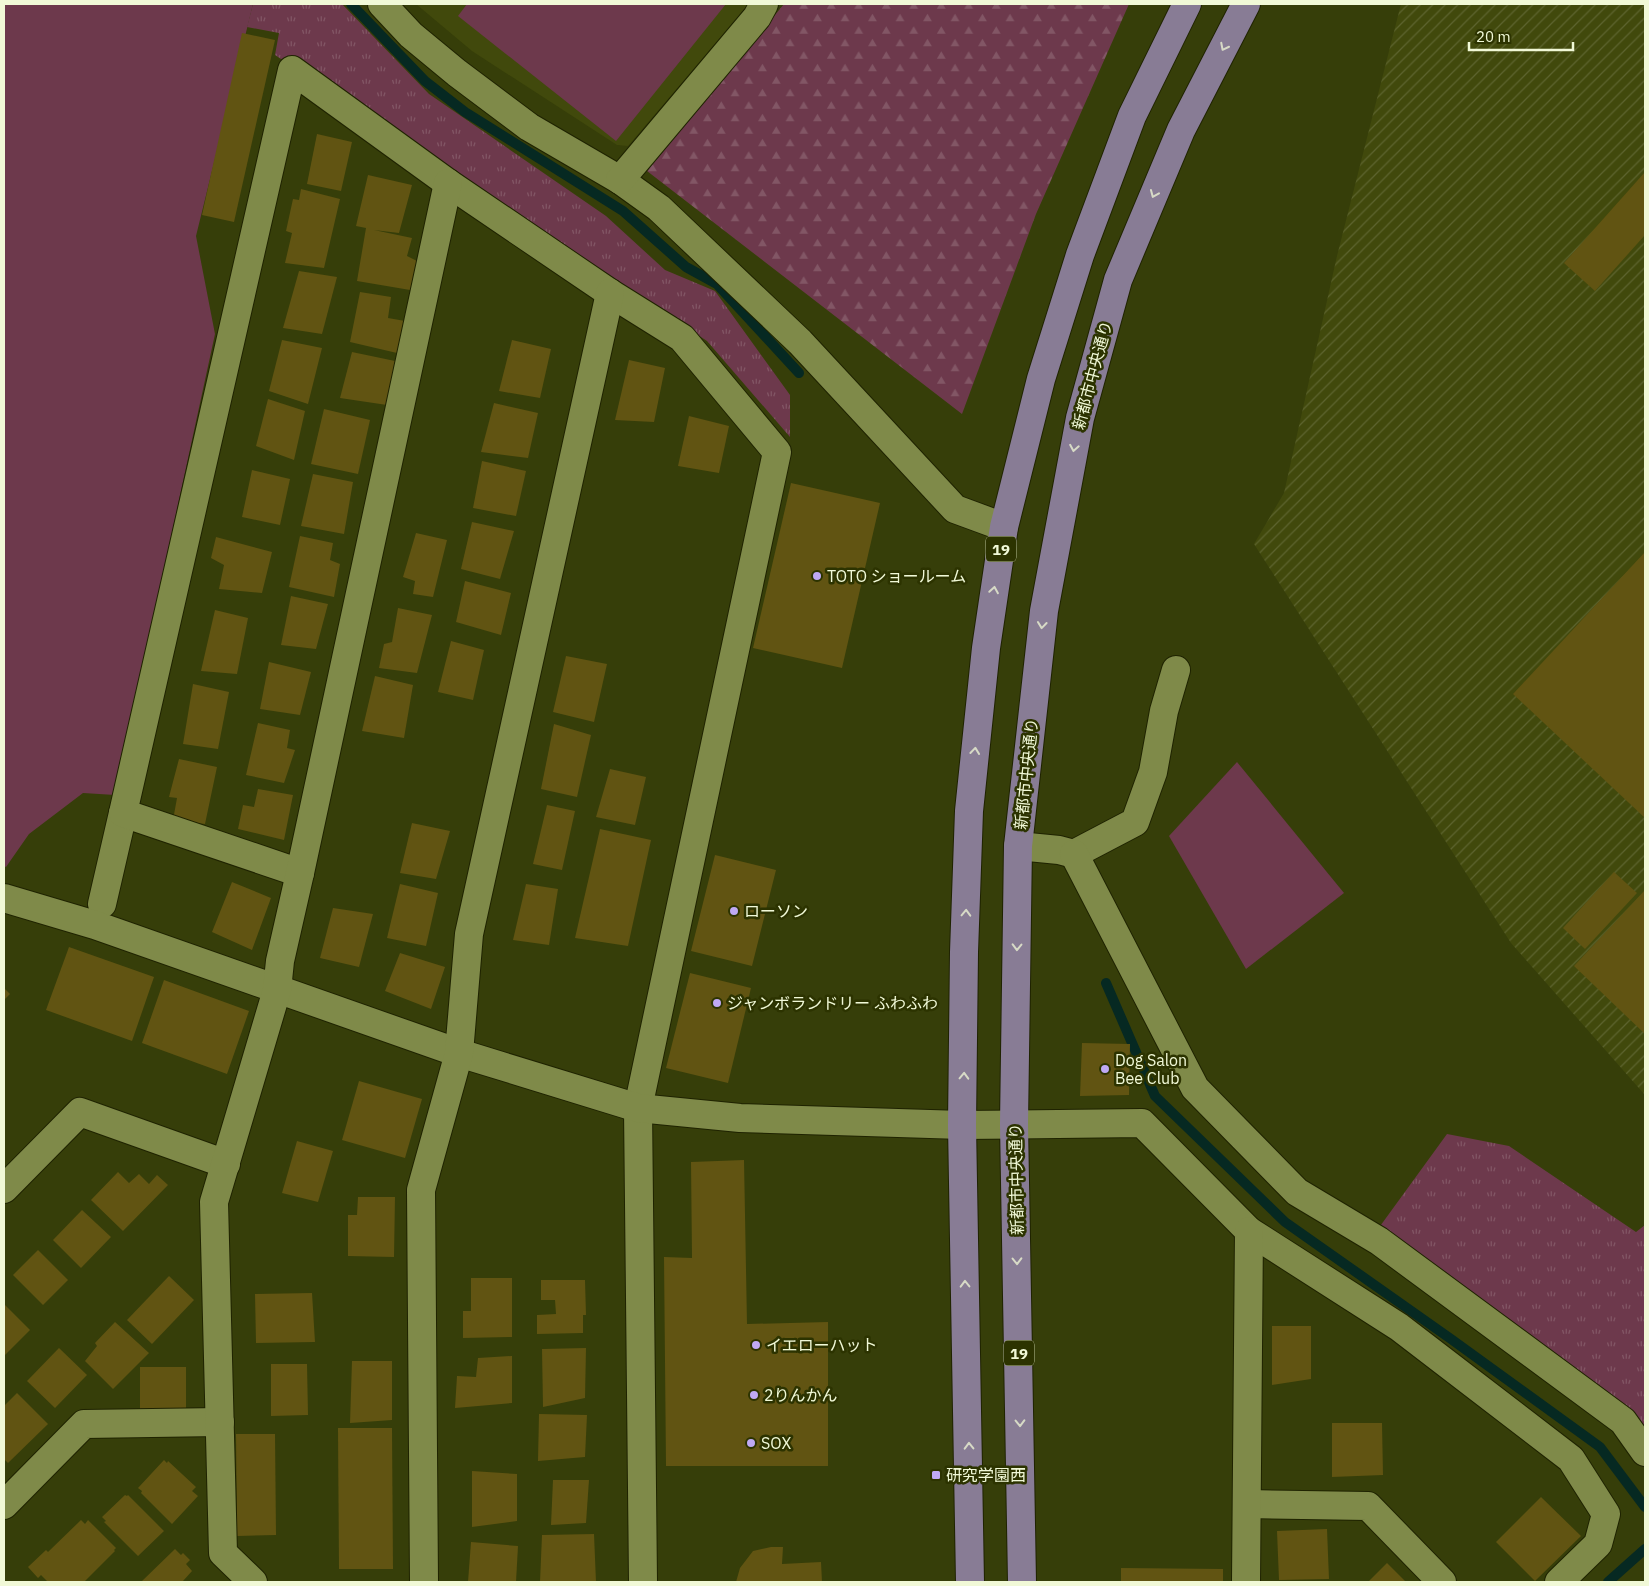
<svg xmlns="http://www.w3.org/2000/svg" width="1649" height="1586" font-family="'IBM Plex Sans','Noto Sans JP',sans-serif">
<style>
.built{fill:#41490c}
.industrial{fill:url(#industrial-furrows)}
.grass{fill:url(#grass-tufts)}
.forest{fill:url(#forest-firs)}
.green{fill:#6d394c}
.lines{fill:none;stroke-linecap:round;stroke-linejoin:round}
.stream{stroke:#062922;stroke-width:10}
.building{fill:#615412}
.pedestrian-casing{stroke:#1f2301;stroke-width:30}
.minor-casing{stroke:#1f2301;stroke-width:30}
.primary-casing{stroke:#1f2301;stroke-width:30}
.pedestrian{stroke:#7f8a49;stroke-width:28}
.minor{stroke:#7f8a49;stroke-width:28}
.primary{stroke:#887c95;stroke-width:28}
.oneway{stroke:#d7dac6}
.poi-dot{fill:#bfa9f4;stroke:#2c3300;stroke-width:2}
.labels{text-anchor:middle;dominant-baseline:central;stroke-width:5;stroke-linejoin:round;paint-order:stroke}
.shield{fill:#2c3300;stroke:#b6be96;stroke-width:1}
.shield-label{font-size:15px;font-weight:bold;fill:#f1f9d7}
.street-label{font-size:16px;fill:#f1f9d7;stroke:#2c3300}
.poi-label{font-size:16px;fill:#f1f9d7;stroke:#2c3300;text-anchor:start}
</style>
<defs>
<pattern id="industrial-furrows" width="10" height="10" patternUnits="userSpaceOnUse" patternTransform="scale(1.25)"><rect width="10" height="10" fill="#41490c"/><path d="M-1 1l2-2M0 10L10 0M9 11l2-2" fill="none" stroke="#5d642f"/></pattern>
<pattern id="grass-tufts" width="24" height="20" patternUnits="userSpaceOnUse" patternTransform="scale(1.25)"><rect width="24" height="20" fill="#6d394c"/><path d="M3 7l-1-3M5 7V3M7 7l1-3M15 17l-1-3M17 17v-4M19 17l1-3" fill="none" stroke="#825665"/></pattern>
<pattern id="forest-firs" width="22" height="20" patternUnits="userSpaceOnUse" patternTransform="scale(1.25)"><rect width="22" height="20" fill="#6d394c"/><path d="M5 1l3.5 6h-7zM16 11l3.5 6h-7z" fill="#825665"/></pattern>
</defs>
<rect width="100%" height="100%" fill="#363e09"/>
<polygon class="built" points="416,4 749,4 628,146 617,145 472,51"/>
<polygon class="industrial" points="1401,4 1645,4 1645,1095 1511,943 1254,544 1284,493 1337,256"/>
<g class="grass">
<polygon points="253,4 342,4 429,94 606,216 665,270 715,291 790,395 790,437 707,341 275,55 279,33 247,27"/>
<polygon points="1447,1134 1509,1146 1636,1232 1645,1225 1645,1427 1632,1411 1378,1229"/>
</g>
<polygon class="forest" points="784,4 1129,4 1036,214 962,414 647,171"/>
<g class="green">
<polygon points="4,4 253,4 196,236 215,334 115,795 83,793 29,834 6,867 4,866"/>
<polygon points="467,4 726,4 616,141 458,16"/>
<polygon points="1237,762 1344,893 1246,969 1169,836"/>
</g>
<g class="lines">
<g class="stream">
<polyline points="351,4 425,81 465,112 623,211 686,267 717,284 799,373"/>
<polyline points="1106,983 1155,1096 1285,1222 1451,1339 1600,1447 1645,1507"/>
<polyline points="1608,1582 1645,1549"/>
</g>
</g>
<g class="building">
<polygon points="242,33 275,40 234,222 202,215"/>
<polygon points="317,134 352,142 341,191 307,184"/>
<polygon points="1645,172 1645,235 1595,291 1564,263"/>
<polygon points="368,175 412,185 399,233 374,230 412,238 407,256 425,265 416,291 357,281 366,228 356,226"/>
<polygon points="301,189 340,199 324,268 285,263 292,233 286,231 293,199 299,200"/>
<polygon points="299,271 337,277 322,334 283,328"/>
<polygon points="360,292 391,297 388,318 405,321 397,353 350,342"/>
<polygon points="282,340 322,348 308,404 269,391"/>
<polygon points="512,340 551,349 540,398 499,391"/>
<polygon points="352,352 395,361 387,405 340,398"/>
<polygon points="629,360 665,368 654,422 615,420"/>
<polygon points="268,399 305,411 294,460 256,446"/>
<polygon points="494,403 538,413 528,458 481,452"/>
<polygon points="324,409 370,420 358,474 311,464"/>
<polygon points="689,416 729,426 719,473 678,466"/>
<polygon points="482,461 526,471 516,516 473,508"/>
<polygon points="252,470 290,479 280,525 242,517"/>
<polygon points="313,474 353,482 344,534 301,526"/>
<polygon points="791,483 880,503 842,668 753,648"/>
<polygon points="472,522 514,531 500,579 461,569"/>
<polygon points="416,533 447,540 433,597 413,594 415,581 403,577"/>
<polygon points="300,536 333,543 330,560 340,564 334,597 289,587"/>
<polygon points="216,537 272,552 262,593 219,589 224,565 211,558"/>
<polygon points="1645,552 1645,818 1513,694"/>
<polygon points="465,581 511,593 501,635 456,622"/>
<polygon points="291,596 328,604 316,649 281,645"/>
<polygon points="398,608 432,615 417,673 379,668 384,644 392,642"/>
<polygon points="215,610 248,618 237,674 201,671"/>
<polygon points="451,641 484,650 473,700 438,692"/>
<polygon points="566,656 607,664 594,722 553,712"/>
<polygon points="269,662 311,672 300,715 260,709"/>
<polygon points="375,676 413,685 404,738 362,731"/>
<polygon points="193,684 229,692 218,749 183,744"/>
<polygon points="258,723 290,730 287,748 295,750 284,783 246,775"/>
<polygon points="554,724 591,735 577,797 541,789"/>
<polygon points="179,759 217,767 205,824 173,820 177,798 169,797"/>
<polygon points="610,769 646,777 635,825 596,817"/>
<polygon points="258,789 293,795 284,840 238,829 243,805 254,807"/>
<polygon points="547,805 575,811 562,870 533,864"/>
<polygon points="412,823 450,831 436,879 400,873"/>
<polygon points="600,829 651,840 628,946 575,938"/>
<polygon points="715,855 776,870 752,966 691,951"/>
<polygon points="1614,872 1637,893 1585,949 1563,928"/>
<polygon points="232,882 271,898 252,950 212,932"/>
<polygon points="400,884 438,893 426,946 387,938"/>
<polygon points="526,884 558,889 549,945 513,940"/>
<polygon points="1645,890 1645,1034 1574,966"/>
<polygon points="333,908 373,914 359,967 320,958"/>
<polygon points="69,947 154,977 132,1041 46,1010"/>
<polygon points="400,953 445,967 431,1009 385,991"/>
<polygon points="690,973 751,988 728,1083 666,1068"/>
<polygon points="164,980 249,1011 227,1074 142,1043"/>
<polygon points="4,988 10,994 4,1000"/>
<polygon points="1082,1043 1130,1044 1129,1095 1080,1096"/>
<polygon points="359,1081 422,1099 405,1158 342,1140"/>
<polygon points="297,1141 333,1151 318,1202 282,1193"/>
<polygon points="744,1160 747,1324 828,1322 828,1466 666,1466 664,1257 692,1258 691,1162"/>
<polygon points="118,1172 129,1183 139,1174 149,1184 157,1175 168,1185 123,1231 91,1200"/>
<polygon points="358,1197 395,1197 394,1257 348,1256 348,1215 357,1215"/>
<polygon points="82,1210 111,1237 81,1268 53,1240"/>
<polygon points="38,1250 68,1280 43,1305 13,1275"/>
<polygon points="169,1276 194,1300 152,1344 127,1320"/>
<polygon points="471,1278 512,1278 512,1337 463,1338 463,1311 471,1311"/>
<polygon points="541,1280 585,1280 586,1315 583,1315 583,1333 537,1334 537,1315 556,1314 555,1300 541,1300"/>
<polygon points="312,1293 315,1342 256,1343 255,1294"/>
<polygon points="4,1304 30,1330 4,1356"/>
<polygon points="115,1322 149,1353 113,1389 85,1361 97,1346 95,1343"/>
<polygon points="1272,1326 1311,1326 1311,1379 1272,1385"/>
<polygon points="59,1348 87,1375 55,1408 27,1381"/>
<polygon points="586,1348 585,1398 543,1407 542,1349"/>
<polygon points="512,1356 512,1403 455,1408 457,1376 476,1377 478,1358"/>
<polygon points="352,1361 392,1361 392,1420 350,1423"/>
<polygon points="271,1364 307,1364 308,1415 271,1416"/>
<rect x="140" y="1367" width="46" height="46"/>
<polygon points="17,1393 48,1424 8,1463 4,1459 4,1406"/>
<polygon points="539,1414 587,1415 585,1457 538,1461"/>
<polygon points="1332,1423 1382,1423 1383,1475 1332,1477"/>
<polygon points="338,1428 392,1428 393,1569 339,1569"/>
<polygon points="236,1434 275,1434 276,1535 237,1536"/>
<polygon points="164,1460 167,1463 168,1461 196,1487 192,1491 198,1496 172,1524 141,1493 142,1491 138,1488"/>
<polygon points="472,1471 517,1474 517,1521 472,1527"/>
<polygon points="553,1480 589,1480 586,1523 551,1525"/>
<polygon points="125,1495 127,1496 128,1495 164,1531 138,1556 104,1522 106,1521 102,1517"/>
<polygon points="1541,1497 1581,1536 1535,1581 1496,1542"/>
<polygon points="81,1520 85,1524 88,1520 116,1548 114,1550 115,1551 84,1582 48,1582 41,1575 38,1578 28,1567 46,1550 48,1552"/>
<polygon points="1327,1529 1329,1579 1279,1580 1277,1531"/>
<polygon points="594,1534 596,1582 540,1582 542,1535"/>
<polygon points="471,1542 518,1546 516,1582 468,1582"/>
<polygon points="771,1547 783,1547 782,1564 821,1562 822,1582 736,1582 740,1568 753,1551"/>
<polygon points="175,1549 181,1555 183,1553 190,1560 186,1564 192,1571 183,1581 184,1582 141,1582"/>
<polygon points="1387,1563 1406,1582 1368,1582"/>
<polygon points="1121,1568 1223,1569 1223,1582 1121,1582"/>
</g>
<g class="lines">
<defs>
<polyline id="pedestrian" points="102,904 123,813"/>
<g id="minor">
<polyline points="382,4 411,35 457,73 529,127 620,180 659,208 800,342 955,509 1004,527"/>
<polyline points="620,180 757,17 764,4"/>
<polyline points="1018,846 1059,850 1074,854 1135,822 1153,772 1164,711 1176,670"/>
<polyline points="1074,854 1195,1088 1297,1192 1379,1241 1623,1421 1645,1452"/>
<polyline points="300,873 123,813 292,70 448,183 610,293 682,338 777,452 638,1108 643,1582"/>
<polyline points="4,898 95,925 459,1053 638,1108 740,1118 962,1125 1142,1123 1249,1231 1399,1327 1571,1459 1606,1514 1598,1544 1559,1582"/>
<polyline points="4,1189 80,1112 226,1164"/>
<polyline points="1247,1504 1368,1506 1442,1582"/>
<polyline points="4,1505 84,1424 220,1422"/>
<polyline points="253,1582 223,1553 214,1202 277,990 280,961 300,873 448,183"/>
<polyline points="424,1582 421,1190 459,1053 469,934 610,293"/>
<polyline points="1246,1582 1249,1231"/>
</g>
<g id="primary">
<polyline points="970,1582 962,1125 964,952 969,811 986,648 1004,527 1041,379 1080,255 1132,116 1187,4"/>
<polyline points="1022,1582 1014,1124 1018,846 1044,611 1080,418 1118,280 1181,130 1246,4"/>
</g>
</defs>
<use href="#pedestrian" class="pedestrian-casing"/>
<use href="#minor" class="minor-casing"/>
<use href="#primary" class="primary-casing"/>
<use href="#pedestrian" class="pedestrian"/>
<use href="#minor" class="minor"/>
<use href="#primary" class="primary"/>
</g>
<defs><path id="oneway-chevron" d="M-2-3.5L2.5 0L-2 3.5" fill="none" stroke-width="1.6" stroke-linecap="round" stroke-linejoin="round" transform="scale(1.25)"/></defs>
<g class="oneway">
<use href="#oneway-chevron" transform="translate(1224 47) rotate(117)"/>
<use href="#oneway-chevron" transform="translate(1154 194) rotate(113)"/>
<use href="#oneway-chevron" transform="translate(1074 448) rotate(100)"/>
<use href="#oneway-chevron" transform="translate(994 590) rotate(-81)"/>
<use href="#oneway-chevron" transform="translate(1042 625) rotate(96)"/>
<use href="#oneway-chevron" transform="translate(975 751) rotate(-84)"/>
<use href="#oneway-chevron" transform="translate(966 913) rotate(-88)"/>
<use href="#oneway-chevron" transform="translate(1017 947) rotate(91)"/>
<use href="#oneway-chevron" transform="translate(964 1076) rotate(-88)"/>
<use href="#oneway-chevron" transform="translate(1017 1261) rotate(89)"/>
<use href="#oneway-chevron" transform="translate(965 1284) rotate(-91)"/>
<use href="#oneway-chevron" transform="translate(1020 1423) rotate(89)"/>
<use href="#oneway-chevron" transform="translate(969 1446) rotate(-91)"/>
</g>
<g class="poi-dot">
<circle cx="817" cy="576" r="5"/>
<circle cx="734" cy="911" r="5"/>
<circle cx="717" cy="1003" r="5"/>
<circle cx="1105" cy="1069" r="5"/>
<circle cx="756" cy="1345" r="5"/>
<circle cx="754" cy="1395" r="5"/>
<circle cx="751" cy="1443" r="5"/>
<rect x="931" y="1470" width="10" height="10" rx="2.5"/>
</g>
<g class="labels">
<g class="shield">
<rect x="986" y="536.5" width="30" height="25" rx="4"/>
<rect x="1004" y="1340.5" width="30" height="25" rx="4"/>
</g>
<g class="shield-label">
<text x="1001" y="549">19</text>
<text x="1019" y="1353">19</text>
</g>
<g class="street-label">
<text transform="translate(1092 375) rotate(-75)">新都市中央通り</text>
<text transform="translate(1026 774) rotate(-84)">新都市中央通り</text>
<text transform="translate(1016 1179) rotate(-91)">新都市中央通り</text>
</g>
<g class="poi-label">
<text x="827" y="576">TOTO ショールーム</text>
<text x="744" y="911">ローソン</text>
<text x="727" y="1003">ジャンボランドリー ふわふわ</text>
<text x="1115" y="1060">Dog Salon<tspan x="1115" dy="18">Bee Club</tspan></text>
<text x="766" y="1345">イエローハット</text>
<text x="764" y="1395">2りんかん</text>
<text x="761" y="1443">SOX</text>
<text x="946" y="1475">研究学園西</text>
</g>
</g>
<rect width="1649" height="1586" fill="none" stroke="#f1f9d7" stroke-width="10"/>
<path d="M1469 42v8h104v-8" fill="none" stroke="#f1f9d7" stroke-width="2.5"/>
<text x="1476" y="42" font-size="15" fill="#f1f9d7" stroke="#2c3300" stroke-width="4" paint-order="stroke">20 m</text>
</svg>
